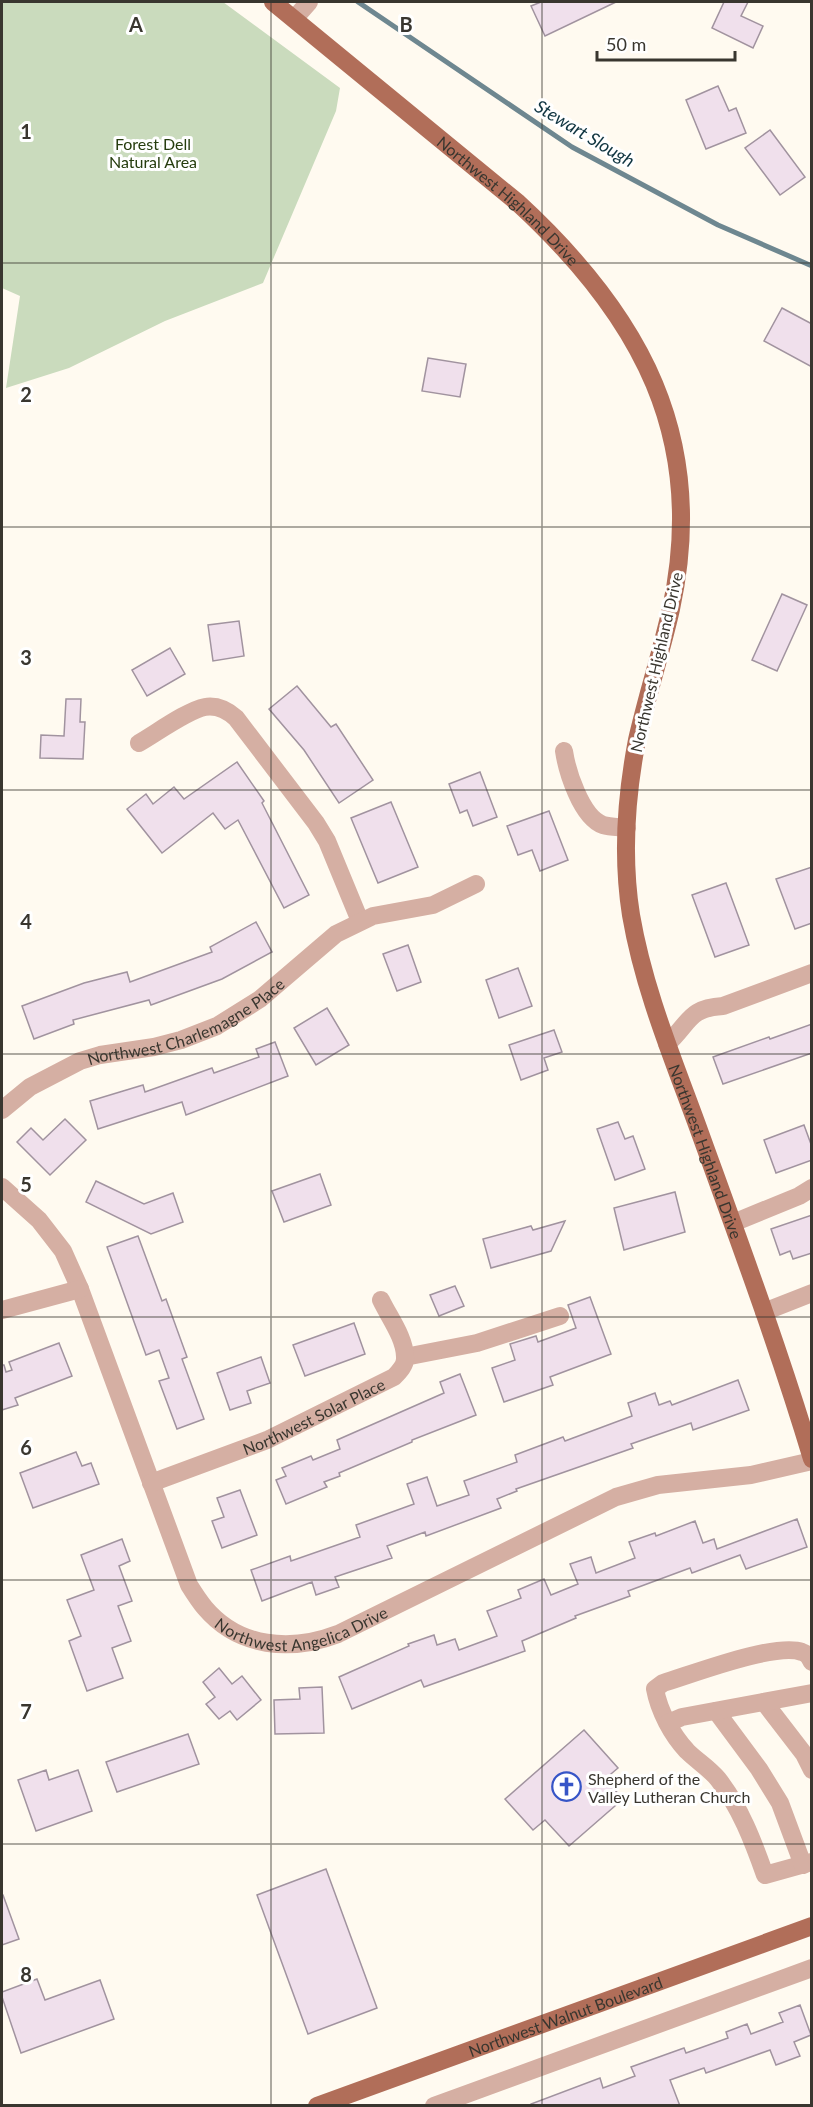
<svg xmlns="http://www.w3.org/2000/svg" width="813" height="2107" font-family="Lato,sans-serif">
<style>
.green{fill:#cadbbd}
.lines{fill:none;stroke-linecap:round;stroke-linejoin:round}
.stream{stroke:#6e8790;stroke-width:5}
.building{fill:#f0e0ec;stroke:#a1939f;stroke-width:1.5}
.minor{stroke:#d5afa3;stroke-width:18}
.major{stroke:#b16e59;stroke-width:18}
.grid{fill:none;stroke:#39362f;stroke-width:1.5;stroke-opacity:0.55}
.labels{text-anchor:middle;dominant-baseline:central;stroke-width:6;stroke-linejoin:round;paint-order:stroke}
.park-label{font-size:16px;fill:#263d0e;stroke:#fff}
.street-label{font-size:16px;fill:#39362f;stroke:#fff}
.poi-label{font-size:16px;fill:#39362f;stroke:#fff;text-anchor:start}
.water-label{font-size:18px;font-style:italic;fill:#103541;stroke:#fff}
.grid-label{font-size:20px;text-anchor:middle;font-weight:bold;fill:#39362f;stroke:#fff;stroke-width:6;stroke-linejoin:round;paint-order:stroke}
</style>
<rect width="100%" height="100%" fill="#fffaf0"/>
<polygon class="green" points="2,2 223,2 340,88 336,111 263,283 165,321 69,368 6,388 20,296 2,288"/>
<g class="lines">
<polyline class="stream" points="358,2 572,147 718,225 812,266"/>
</g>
<g class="building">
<polygon points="541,2 616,2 545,36 531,6"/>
<polygon points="724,2 748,2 741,16 763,26 753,48 712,28"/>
<polygon points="718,86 729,111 736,108 746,133 706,149 686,100"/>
<polygon points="770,130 805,177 780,195 745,148"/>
<polygon points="782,308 812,324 812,367 764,341"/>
<polygon points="428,358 466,364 460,397 422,391"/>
<polygon points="782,594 807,605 777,671 752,660"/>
<polygon points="239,621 244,656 213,661 208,625"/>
<polygon points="170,648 185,674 147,696 132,670"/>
<polygon points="297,686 331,727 336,724 373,780 339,803 304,750 269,709"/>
<polygon points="66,699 81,699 80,722 85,722 83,759 40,758 41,735 64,736"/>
<polygon points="237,762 264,801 262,803 309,895 284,908 238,820 225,829 213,813 162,853 127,809 146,794 153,804 174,787 184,799"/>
<polygon points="480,772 497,817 473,826 467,810 460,813 449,784"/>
<polygon points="391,802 418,867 378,883 351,818"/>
<polygon points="549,811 568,860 540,871 532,850 518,855 507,826"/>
<polygon points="812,867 812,923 795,929 776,879"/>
<polygon points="726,883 749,945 715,957 692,895"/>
<polygon points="256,922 272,952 222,979 151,1005 149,1000 73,1020 74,1024 34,1039 22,1006 84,983 127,972 130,982 212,952 210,947"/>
<polygon points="408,945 421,982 397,991 383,954"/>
<polygon points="518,968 532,1006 499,1018 486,980"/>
<polygon points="327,1008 349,1045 316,1065 294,1028"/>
<polygon points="812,1024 812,1053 723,1084 713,1057 769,1037 770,1039"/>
<polygon points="554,1030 562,1052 544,1058 548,1070 521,1080 509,1045"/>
<polygon points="275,1042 288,1076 186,1115 182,1102 98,1129 90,1101 143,1085 145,1092 212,1068 214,1073 259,1057 256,1049"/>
<polygon points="65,1119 86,1140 50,1175 17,1142 31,1128 43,1140"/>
<polygon points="618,1122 625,1139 633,1136 645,1169 615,1180 597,1129"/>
<polygon points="804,1125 812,1147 812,1160 776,1173 764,1140"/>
<polygon points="320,1174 331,1205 284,1222 272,1191"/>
<polygon points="96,1181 144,1204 173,1193 183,1222 151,1234 86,1202"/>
<polygon points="675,1192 685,1232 624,1250 614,1208"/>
<polygon points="812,1215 812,1253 793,1259 790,1251 780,1255 771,1229"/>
<polygon points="565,1221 551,1251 491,1268 483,1239 531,1226 533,1230"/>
<polygon points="138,1236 162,1301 166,1299 187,1357 182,1359 204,1419 177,1429 159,1381 169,1378 159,1350 146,1355 107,1247"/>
<polygon points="455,1286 464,1306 439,1316 430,1295"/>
<polygon points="590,1297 611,1354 550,1377 553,1385 504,1402 492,1368 515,1360 510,1344 536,1336 538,1342 576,1328 568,1305"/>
<polygon points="354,1323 365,1354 305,1376 293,1345"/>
<polygon points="59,1343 72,1376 15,1398 18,1405 2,1410 2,1365 4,1365 6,1372 12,1370 9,1362"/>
<polygon points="261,1357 270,1383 247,1391 251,1403 230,1410 217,1373"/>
<polygon points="460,1374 476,1415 412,1440 412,1442 339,1473 340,1476 324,1482 327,1487 286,1504 276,1480 286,1476 282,1468 311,1456 313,1460 340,1449 337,1440 444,1393 440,1382"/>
<polygon points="738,1380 749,1410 693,1430 691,1423 631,1444 633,1448 516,1489 517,1491 497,1499 501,1508 426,1536 425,1532 387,1546 392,1558 335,1577 339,1587 316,1595 312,1582 262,1601 251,1570 290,1556 291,1561 360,1537 356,1525 414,1504 407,1484 427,1477 437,1506 469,1495 464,1481 517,1462 515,1455 563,1437 565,1441 632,1416 628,1403 655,1393 659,1405 670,1401 672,1405"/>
<polygon points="76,1452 82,1466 91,1463 99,1484 33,1508 20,1473"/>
<polygon points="240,1490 257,1535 222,1548 212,1521 224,1517 217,1498"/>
<polygon points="797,1519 807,1547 746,1569 740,1555 692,1573 690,1568 628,1591 630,1596 575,1616 576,1618 522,1641 525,1651 424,1687 421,1680 352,1709 339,1677 409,1646 408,1644 434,1635 437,1645 455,1639 459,1650 497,1636 487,1611 521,1598 518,1590 544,1579 551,1595 578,1584 570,1564 591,1557 596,1573 635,1558 629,1542 655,1533 656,1536 695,1521 703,1543 714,1539 717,1549"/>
<polygon points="122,1539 130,1561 119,1566 132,1601 118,1606 131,1641 112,1648 123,1678 87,1691 69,1641 81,1636 67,1600 94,1590 81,1555"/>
<polygon points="219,1668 232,1684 242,1676 261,1700 237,1720 230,1711 219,1719 206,1704 215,1697 203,1682"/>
<polygon points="322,1687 324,1733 275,1734 274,1700 300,1699 299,1688"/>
<polygon points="584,1730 618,1768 605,1779 623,1799 569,1846 545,1820 533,1830 505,1799"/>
<polygon points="188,1734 199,1764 117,1792 106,1762"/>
<polygon points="46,1770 49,1780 78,1770 92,1811 36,1831 18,1780"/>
<polygon points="326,1869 377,2008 308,2034 257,1895"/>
<polygon points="2,1895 3,1895 19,1939 2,1945"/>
<polygon points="37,1979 45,2000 100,1980 114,2019 21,2053 2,1997 2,1992"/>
<polygon points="800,2005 811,2035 794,2042 800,2056 776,2065 770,2050 706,2073 704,2068 670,2080 680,2106 531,2106 531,2104 600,2078 603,2088 635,2076 631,2067 684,2048 686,2053 728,2038 726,2032 747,2024 751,2034 783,2022 779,2013"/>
</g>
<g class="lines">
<g class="minor">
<polyline points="294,19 309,2"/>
<path d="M139,743C155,734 188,710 205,707C217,705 227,710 236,718L316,823L327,841L360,921"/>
<path d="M564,751C567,771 581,817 603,825C610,827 619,827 627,828"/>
<path d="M667,1044C690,1023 688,1008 723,1006L812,973"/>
<path id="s1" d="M2,1110L30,1087L80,1061L100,1055L154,1047L181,1040L217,1026L260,999L336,934L373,916L433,905L476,884"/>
<path id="s2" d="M2,1187L39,1220L63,1251L80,1289L189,1585C194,1593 199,1601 205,1608C239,1648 291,1652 338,1634L616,1497L658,1485L751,1475L812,1461"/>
<polyline points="733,1223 799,1196 812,1188"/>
<polyline points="2,1310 80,1289"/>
<polyline points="764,1312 812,1293"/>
<polyline points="405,1357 477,1343 560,1316"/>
<path id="s3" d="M151,1483L267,1440L394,1377C399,1372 406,1365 405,1357C405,1338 389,1317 381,1300"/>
<path d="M812,1662C809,1657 808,1654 802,1652C776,1642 693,1674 663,1683L655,1689C659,1711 672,1735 687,1751C697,1761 709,1768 718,1779C740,1807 753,1841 765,1875L812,1862"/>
<polyline points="764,1702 804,1754 812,1770"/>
<polyline points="716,1711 759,1769 780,1803 803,1865"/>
<polyline points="668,1723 682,1717 812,1693"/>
<polyline points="434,2106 812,1968"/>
</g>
<g class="major">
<path id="s4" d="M273,2L517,202C641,316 708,438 671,609C661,653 647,696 637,740C626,797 622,858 631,915C644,991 674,1061 700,1133C739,1241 779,1349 812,1459"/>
<path id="s5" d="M317,2106L812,1926"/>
</g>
</g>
<path class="grid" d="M271,2V2106M542,2V2106M2,263H812M2,527H812M2,790H812M2,1054H812M2,1317H812M2,1580H812M2,1844H812"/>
<defs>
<symbol id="church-ring" viewBox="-11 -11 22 22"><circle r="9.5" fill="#fff" stroke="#3655c7" stroke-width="1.5"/><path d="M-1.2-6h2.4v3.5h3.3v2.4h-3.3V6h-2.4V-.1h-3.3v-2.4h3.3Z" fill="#3655c7"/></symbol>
</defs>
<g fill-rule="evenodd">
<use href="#church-ring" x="550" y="1770" width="33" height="33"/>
</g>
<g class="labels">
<g class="park-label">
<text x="153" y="143">Forest Dell<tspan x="153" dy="18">Natural Area</tspan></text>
</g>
<g class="street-label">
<text stroke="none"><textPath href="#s4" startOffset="308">Northwest Highland Drive</textPath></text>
<text transform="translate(656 662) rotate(-77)">Northwest Highland Drive</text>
<text stroke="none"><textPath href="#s1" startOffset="207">Northwest Charlemagne Place</textPath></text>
<text stroke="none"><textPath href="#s4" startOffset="1334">Northwest Highland Drive</textPath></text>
<text stroke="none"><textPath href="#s3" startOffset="176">Northwest Solar Place</textPath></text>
<text stroke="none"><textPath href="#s2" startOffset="582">Northwest Angelica Drive</textPath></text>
<text stroke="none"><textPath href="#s5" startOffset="264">Northwest Walnut Boulevard</textPath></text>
</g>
<g class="poi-label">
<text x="588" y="1778">Shepherd of the<tspan x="588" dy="18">Valley Lutheran Church</tspan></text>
</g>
<g class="water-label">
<text transform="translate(585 133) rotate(31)">Stewart Slough</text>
</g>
</g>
<g class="grid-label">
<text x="136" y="32">A</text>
<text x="406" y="32">B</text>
<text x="26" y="139">1</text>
<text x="26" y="402">2</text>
<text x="26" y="665">3</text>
<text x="26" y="929">4</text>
<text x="26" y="1192">5</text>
<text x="26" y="1455">6</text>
<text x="26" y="1719">7</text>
<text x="26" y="1982">8</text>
</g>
<rect width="813" height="2107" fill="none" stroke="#39362f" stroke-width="6"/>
<path d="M597 51v9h138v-9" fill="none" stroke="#39362f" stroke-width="3"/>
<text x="606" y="51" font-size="18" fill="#39362f" stroke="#ffffff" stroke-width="4.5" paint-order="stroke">50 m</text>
</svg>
